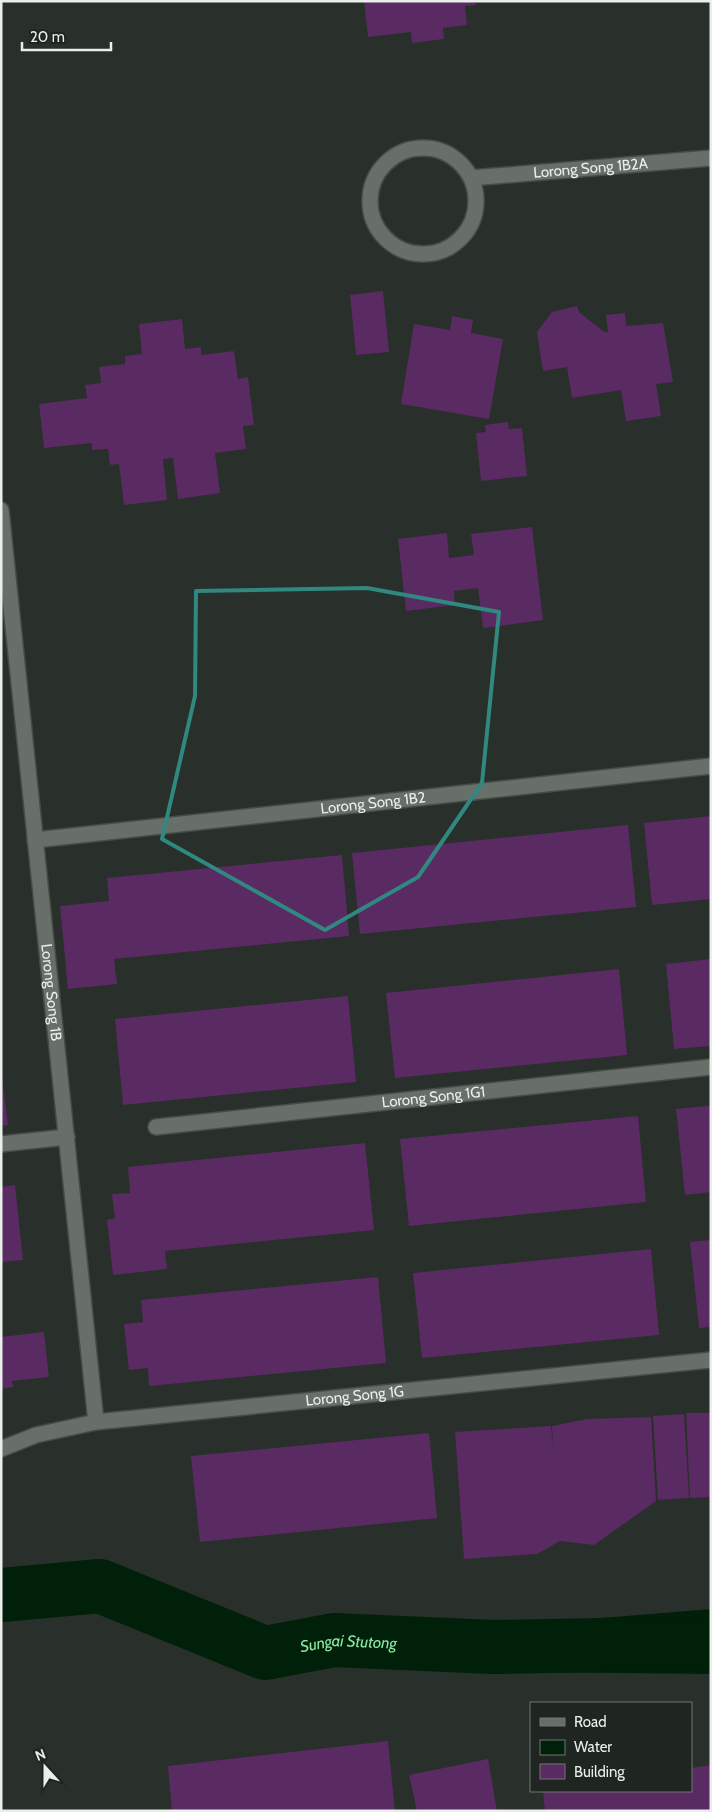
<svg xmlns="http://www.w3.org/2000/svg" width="712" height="1812" font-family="Cabin,sans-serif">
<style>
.water{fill:#002009}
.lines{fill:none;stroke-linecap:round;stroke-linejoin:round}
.river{stroke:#002009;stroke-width:54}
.building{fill:#592b62}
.street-casing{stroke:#464b47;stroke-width:18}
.street{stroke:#686f69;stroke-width:15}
.marked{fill:none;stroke:#308881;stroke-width:4;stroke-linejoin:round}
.labels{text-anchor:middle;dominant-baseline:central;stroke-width:4;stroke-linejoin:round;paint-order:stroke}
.street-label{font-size:15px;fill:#ebefec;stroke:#1f2521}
.water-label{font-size:16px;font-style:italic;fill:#8beaa4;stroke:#1f2521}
</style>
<rect width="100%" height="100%" fill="#292f2a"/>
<polygon class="water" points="711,1609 711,1674 534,1672 517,1625"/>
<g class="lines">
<path class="river" id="s1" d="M1,1595L100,1586L265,1653L334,1640L493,1647L711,1643"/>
</g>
<g class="building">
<polygon points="364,1 475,1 476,5 465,6 467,25 443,28 444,39 412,43 411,32 368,37"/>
<polygon points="383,291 389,352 356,355 350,295"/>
<polygon points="577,306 579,312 604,332 608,332 606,315 625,313 626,326 663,323 673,382 656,384 661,416 626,421 621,390 572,398 567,367 543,371 537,332 552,312"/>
<polygon points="452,316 473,320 471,333 503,339 489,419 401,404 414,324 450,330"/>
<polygon points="182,319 185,349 201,347 201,355 234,351 238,379 248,377 254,425 243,426 246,449 215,453 220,493 178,499 173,458 163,459 167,500 124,505 119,464 110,465 108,449 92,450 92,443 44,448 39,404 87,398 85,385 101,383 99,367 125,364 125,356 142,354 139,324"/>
<polygon points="508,422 509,429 522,428 527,476 481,481 476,433 486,432 485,425"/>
<polygon points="532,527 543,620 483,628 478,588 454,591 455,605 406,611 398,539 447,533 449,558 474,555 471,534"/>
<polygon points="711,816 711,899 652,905 644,823"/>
<polygon points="628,825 636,907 360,934 352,853"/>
<polygon points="342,855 349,936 114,959 117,984 68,989 60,906 109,901 107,878"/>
<polygon points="711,959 711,1046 674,1049 666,964"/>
<polygon points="619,969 627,1055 395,1078 386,993"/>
<polygon points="348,996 356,1082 123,1105 115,1019"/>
<polygon points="1,1071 8,1125 1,1126"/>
<polygon points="706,1106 711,1106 711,1192 685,1195 676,1109"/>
<polygon points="638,1116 646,1202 409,1226 400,1139"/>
<polygon points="365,1143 374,1230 165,1251 167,1269 113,1275 107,1220 115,1218 112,1194 130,1193 128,1167"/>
<polygon points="15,1185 23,1260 1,1262 1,1187"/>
<polygon points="711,1240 711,1327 699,1328 690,1242"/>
<polygon points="651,1249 659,1335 422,1358 413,1273"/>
<polygon points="378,1277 386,1363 149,1386 148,1368 129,1370 124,1324 143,1322 141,1300"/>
<polygon points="44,1332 49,1377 12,1381 13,1387 1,1389 1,1337"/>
<polygon points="686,1413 711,1413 711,1497 690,1498"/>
<polygon points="684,1414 689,1498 658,1500 653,1416"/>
<polygon points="651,1417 656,1501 594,1545 560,1541 537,1554 464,1559 455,1432 551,1426 553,1448 552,1426 587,1419"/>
<polygon points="429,1433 437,1518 200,1542 191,1456"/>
<polygon points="388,1741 395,1811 172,1811 168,1766"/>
<polygon points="488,1759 497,1811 417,1811 409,1775"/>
<polygon points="711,1765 711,1811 545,1811 543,1791 691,1791 691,1768"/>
</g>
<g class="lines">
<defs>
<g id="street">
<circle cx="423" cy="201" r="53"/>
<path id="s2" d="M471,178L711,158"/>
<path id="s3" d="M1,510L96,1422"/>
<path id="s4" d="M35,840L711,766"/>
<path id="s5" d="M156,1127L711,1067"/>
<polyline points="1,1144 67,1137"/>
<path id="s6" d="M1,1449L36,1435L96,1422L711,1360"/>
</g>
</defs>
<use href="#street" class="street-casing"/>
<use href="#street" class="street"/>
</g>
<path class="marked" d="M367,588L499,612L482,783L418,877L325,930L162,839L195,696L196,591Z"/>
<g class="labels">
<g class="street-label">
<text stroke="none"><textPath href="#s2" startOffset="120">Lorong Song 1B2A</textPath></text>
<text stroke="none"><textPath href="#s4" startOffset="340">Lorong Song 1B2</textPath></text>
<text stroke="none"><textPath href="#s3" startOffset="485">Lorong Song 1B</textPath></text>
<text stroke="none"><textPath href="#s5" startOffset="279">Lorong Song 1G1</textPath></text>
<text stroke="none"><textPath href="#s6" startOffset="359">Lorong Song 1G</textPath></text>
</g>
<g class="water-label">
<text stroke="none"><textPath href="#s1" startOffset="362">Sungai Stutong</textPath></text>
</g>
</g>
<rect width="712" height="1812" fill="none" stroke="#ebefec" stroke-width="5"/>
<rect x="530" y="1702" width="162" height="90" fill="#1f2521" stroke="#717672"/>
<rect x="540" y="1718" width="25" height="8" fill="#686f69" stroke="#717672"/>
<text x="574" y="1727" font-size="15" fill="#ebefec">Road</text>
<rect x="540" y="1740" width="25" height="15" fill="#002009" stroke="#717672"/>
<text x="574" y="1752" font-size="15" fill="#ebefec">Water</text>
<rect x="540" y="1764" width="25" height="15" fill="#592b62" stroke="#717672"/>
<text x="574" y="1777" font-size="15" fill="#ebefec">Building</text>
<g transform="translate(45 1767) rotate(339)" stroke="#1f2521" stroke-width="4" paint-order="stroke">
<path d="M0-4L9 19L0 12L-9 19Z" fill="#ebefec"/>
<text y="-8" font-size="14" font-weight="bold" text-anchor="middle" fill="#ebefec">N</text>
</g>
<path d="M22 42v8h89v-8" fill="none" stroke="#ebefec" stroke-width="2.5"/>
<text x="30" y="42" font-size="15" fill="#ebefec" stroke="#1f2521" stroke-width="4" paint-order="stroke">20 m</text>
</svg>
